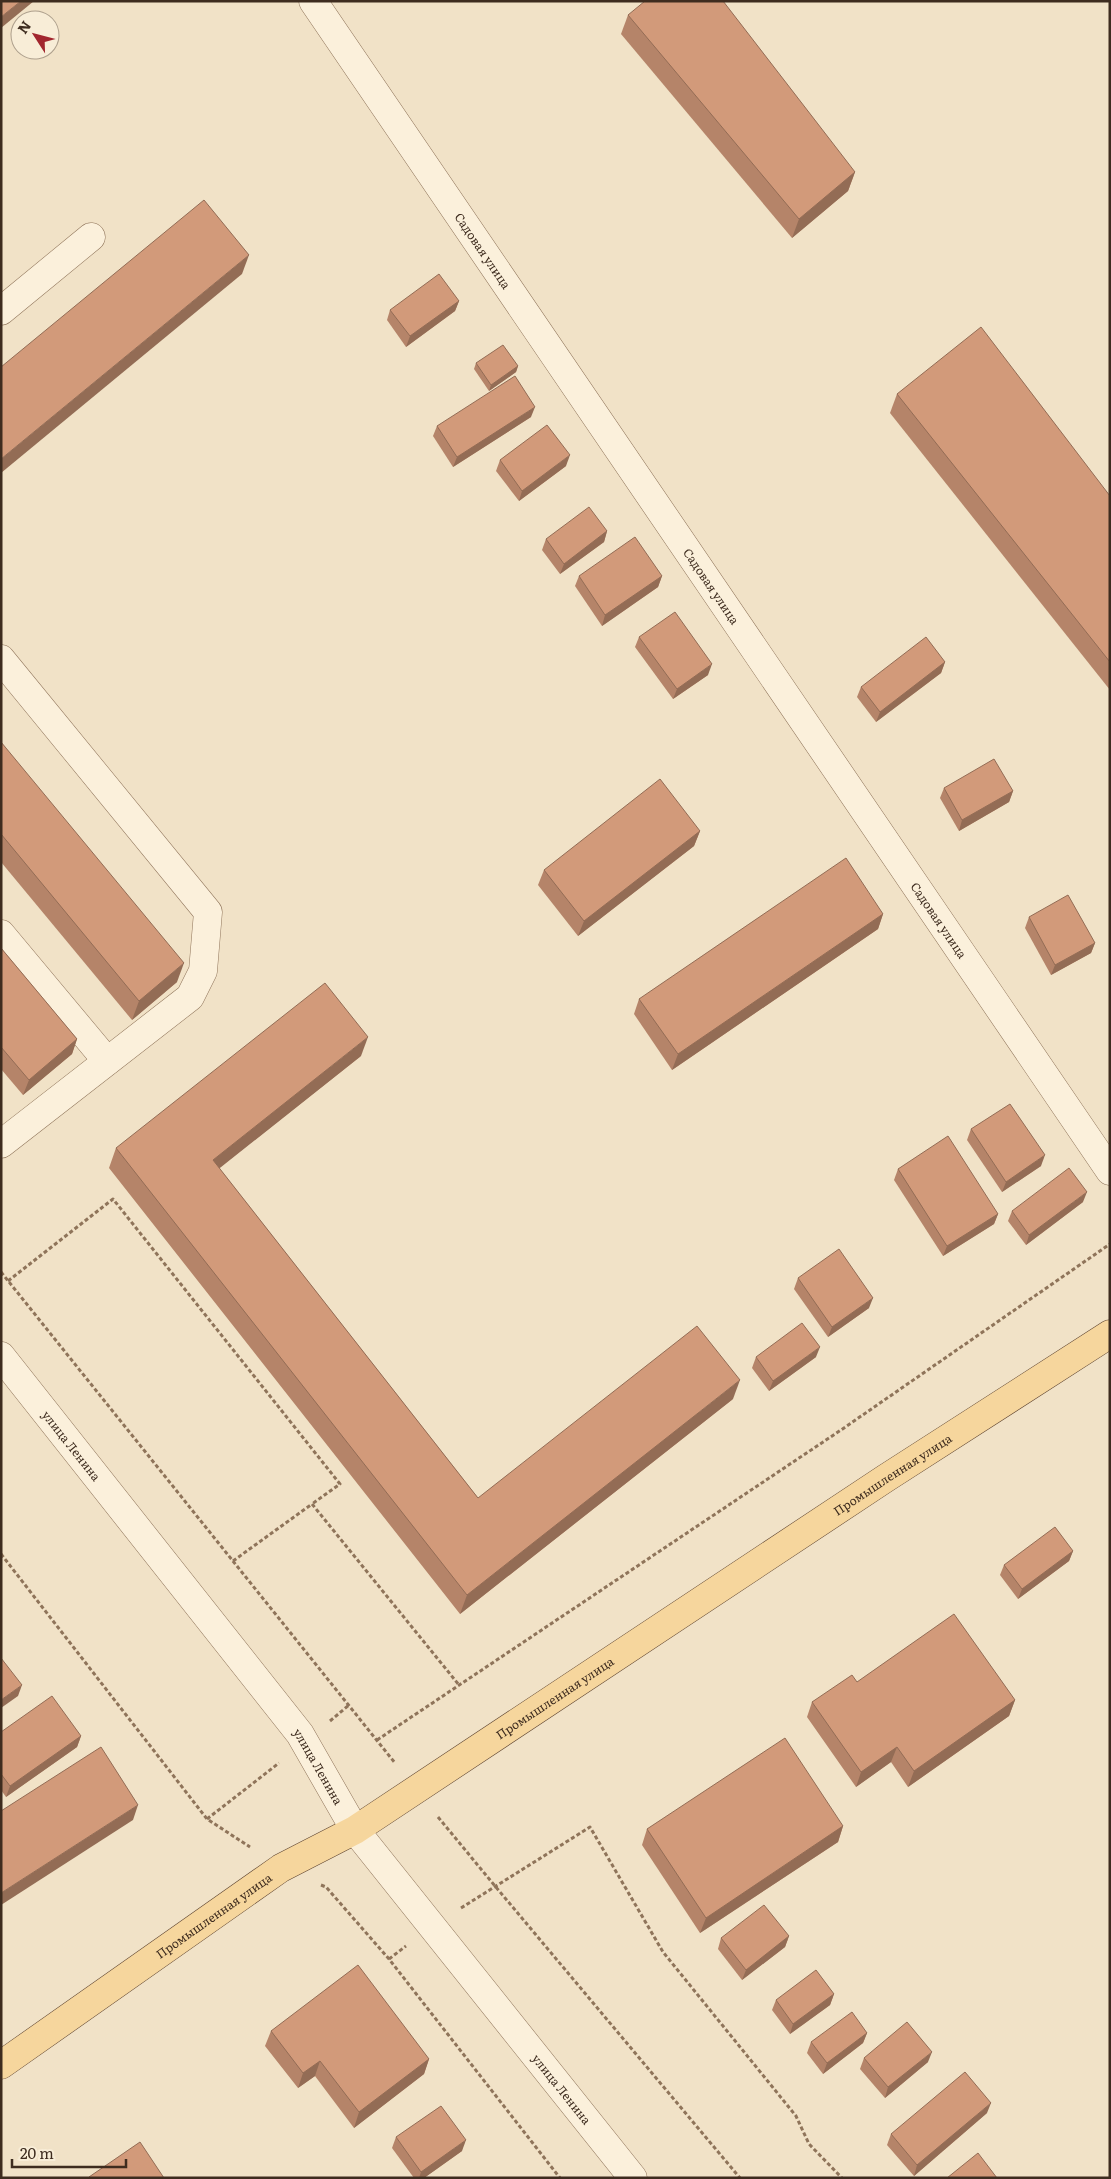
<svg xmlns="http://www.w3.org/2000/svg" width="1111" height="2179" font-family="Literata,serif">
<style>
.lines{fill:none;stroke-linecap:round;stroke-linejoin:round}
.minor-casing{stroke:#8f745a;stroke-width:29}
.major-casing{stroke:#5c422f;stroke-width:29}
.path{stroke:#8f745a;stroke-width:3;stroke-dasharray:4 2.5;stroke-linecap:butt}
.minor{stroke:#fbf0db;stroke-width:28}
.major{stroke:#f6d69d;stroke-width:28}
.wall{fill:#b58469}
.shaded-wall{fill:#936c55}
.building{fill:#d29a7a;stroke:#936c55}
.labels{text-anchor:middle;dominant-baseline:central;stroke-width:4;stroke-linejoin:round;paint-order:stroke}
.street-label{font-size:12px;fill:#3e2c1f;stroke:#f8edd7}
</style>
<rect width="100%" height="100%" fill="#f1e2c7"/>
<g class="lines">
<defs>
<g id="minor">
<path id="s1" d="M313,1L1110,1171"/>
<polyline points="1,311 91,237"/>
<polyline points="1,659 208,912 203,971 190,997 1,1144"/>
<polyline points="1,934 107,1061"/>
<path id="s2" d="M1,1356L300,1734L355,1830L633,2178"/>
</g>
<g id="major">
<path id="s3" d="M1,2065L281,1868L355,1830L886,1478L1110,1334"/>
</g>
</defs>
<use href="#minor" class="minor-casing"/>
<use href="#major" class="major-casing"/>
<g class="path">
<polyline points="1,1272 395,1763"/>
<polyline points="8,1281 113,1199 340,1484 312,1504"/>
<polyline points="1,1554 207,1819 250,1847"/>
<polyline points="233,1561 312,1504 459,1685"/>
<polyline points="330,1721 349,1705"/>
<polyline points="377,1740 841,1430 1110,1244"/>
<polyline points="438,1817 495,1886 740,2178"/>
<polyline points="207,1819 279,1763"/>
<polyline points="321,1885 326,1887 389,1959 560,2178"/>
<polyline points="461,1908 590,1827 663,1952 796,2116 809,2144 842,2178"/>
<polyline points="389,1959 406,1946"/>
</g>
<use href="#minor" class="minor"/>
<use href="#major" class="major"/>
</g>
<g class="wall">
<polygon points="628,15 855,172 848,191 792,238 621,34"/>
<polygon points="459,301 455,311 406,347 387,320 390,310"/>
<polygon points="476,363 518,366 516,372 489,391 474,369"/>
<polygon points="897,394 1110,496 1110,690 890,413"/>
<polygon points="531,417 453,467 433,436 437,426"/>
<polygon points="500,460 566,466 519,501 496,471"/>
<polygon points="607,531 604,542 560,574 542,550 546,539"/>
<polygon points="579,576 662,576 658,587 602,626 575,586"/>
<polygon points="639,637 708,675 673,699 635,647"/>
<polygon points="945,662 941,673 876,722 857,697 861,687"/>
<polygon points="1,742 177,982 132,1020 1,862"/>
<polygon points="944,788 1013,791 1009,802 959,831 940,798"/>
<polygon points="700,831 694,846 578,936 538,885 544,870"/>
<polygon points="883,914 878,929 672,1070 634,1014 639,999"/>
<polygon points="1029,917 1095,943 1091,953 1051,975 1025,928"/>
<polygon points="1,948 77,1039 72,1054 23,1095 1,1069"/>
<polygon points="361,1056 219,1168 478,1498 733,1399 460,1614 109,1168 116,1148"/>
<polygon points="971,1129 1041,1166 1002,1192 967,1140"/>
<polygon points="898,1169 998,1214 994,1224 943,1256 894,1180"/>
<polygon points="1083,1202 1026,1245 1008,1221 1012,1211"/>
<polygon points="798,1278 869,1308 828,1337 794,1289"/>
<polygon points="756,1357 816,1357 769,1391 752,1368"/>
<polygon points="1073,1551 1069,1561 1018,1599 1000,1575 1004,1565"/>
<polygon points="857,1682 1015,1700 1009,1716 908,1787 891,1762 856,1787 807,1717 812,1702"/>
<polygon points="1,1732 81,1736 77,1747 6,1797 1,1790"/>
<polygon points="843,1826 838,1842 700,1933 642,1845 647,1829"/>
<polygon points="789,1936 785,1947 742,1980 718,1949 721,1938"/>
<polygon points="834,1994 830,2005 790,2034 772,2010 776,2000"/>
<polygon points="271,2031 429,2059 424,2074 354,2128 315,2076 298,2088 265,2046"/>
<polygon points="867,2033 863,2043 823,2074 807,2053 811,2042"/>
<polygon points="864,2058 928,2062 885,2098 860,2069"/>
<polygon points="987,2113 914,2176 887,2145 891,2134"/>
<polygon points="396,2137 462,2151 424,2178 414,2178 392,2148"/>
</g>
<g class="shaded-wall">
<polygon points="21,1 34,1 1,28 1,17"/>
<polygon points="855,172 848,191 792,238 799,219"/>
<polygon points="249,255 242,274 1,473 1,459"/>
<polygon points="459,301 455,311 406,347 410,336"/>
<polygon points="518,366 516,372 489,391 491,385"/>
<polygon points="535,407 531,417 453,467 457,457"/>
<polygon points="570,455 566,466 519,501 522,491"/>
<polygon points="607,531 604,542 560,574 564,564"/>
<polygon points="662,576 658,587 602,626 605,615"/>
<polygon points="945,662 941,673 876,722 880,712"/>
<polygon points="712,664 708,675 673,699 677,689"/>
<polygon points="1013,791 1009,802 959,831 962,820"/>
<polygon points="700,831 694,846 578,936 584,921"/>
<polygon points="883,914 878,929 672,1070 678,1054"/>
<polygon points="1095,943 1091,953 1051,975 1055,965"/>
<polygon points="184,963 177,982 132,1020 139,1001"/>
<polygon points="368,1037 361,1056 206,1179 213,1160"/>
<polygon points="77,1039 72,1054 23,1095 29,1080"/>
<polygon points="1045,1155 1041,1166 1002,1192 1006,1182"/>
<polygon points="1087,1192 1083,1202 1026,1245 1029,1235"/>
<polygon points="998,1214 994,1224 943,1256 947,1246"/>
<polygon points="873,1298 869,1308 828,1337 832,1327"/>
<polygon points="820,1347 816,1357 769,1391 773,1381"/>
<polygon points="740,1380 733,1399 460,1614 467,1595"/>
<polygon points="1073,1551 1069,1561 1018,1599 1022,1589"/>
<polygon points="22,1685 18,1696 1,1708 1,1700"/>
<polygon points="1015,1700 1009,1716 908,1787 914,1771"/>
<polygon points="81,1736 77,1747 6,1797 10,1786"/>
<polygon points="897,1747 891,1762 856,1787 861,1772"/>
<polygon points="138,1805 133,1820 1,1905 1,1893"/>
<polygon points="843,1826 838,1842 700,1933 706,1918"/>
<polygon points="789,1936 785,1947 742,1980 746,1970"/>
<polygon points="834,1994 830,2005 790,2034 793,2024"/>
<polygon points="867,2033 863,2043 823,2074 827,2063"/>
<polygon points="932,2052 928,2062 885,2098 888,2087"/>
<polygon points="429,2059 424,2074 354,2128 359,2112"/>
<polygon points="320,2061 315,2076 298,2088 303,2073"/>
<polygon points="991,2103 987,2113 914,2176 917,2165"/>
<polygon points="466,2140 462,2151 424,2178 419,2178 421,2172"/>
</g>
<g class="building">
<polygon points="1,1 21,1 1,17"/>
<polygon points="645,1 723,1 855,172 799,219 628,15"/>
<polygon points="204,200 249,255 1,459 1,367"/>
<polygon points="439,274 459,301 410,336 390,310"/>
<polygon points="981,327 1110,496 1110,662 897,394"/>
<polygon points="503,345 518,366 491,385 476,363"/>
<polygon points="515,376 535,407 457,457 437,426"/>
<polygon points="547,425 570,455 522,491 500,460"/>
<polygon points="589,507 607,531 564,564 546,539"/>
<polygon points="635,537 662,576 605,615 579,576"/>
<polygon points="675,612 712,664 677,689 639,637"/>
<polygon points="926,637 945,662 880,712 861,687"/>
<polygon points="1,742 184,963 139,1001 1,834"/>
<polygon points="994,759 1013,791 962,820 944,788"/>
<polygon points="660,779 700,831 584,921 544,870"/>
<polygon points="846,858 883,914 678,1054 639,999"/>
<polygon points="1068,895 1095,943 1055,965 1029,917"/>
<polygon points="1,948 77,1039 29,1080 1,1047"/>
<polygon points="325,983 368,1037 213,1160 478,1498 697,1326 740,1380 467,1595 116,1148"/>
<polygon points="1010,1104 1045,1155 1006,1182 971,1129"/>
<polygon points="948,1136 998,1214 947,1246 898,1169"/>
<polygon points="1069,1168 1087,1192 1029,1235 1012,1211"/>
<polygon points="839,1249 873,1298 832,1327 798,1278"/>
<polygon points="802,1323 820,1347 773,1381 756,1357"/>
<polygon points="1055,1527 1073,1551 1022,1589 1004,1565"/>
<polygon points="954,1614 1015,1700 914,1771 897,1747 861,1772 812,1702 852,1675 857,1682"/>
<polygon points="1,1658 22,1685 1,1700"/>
<polygon points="52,1696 81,1736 10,1786 1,1774 1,1732"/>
<polygon points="785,1738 843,1826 706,1918 647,1829"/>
<polygon points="101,1747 138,1805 1,1893 1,1811"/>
<polygon points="764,1905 789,1936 746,1970 721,1938"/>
<polygon points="358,1965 429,2059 359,2112 320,2061 303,2073 271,2031"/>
<polygon points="816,1970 834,1994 793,2024 776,2000"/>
<polygon points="852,2012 867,2033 827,2063 811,2042"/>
<polygon points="907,2022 932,2052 888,2087 864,2058"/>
<polygon points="965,2072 991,2103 917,2165 891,2134"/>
<polygon points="441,2106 466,2140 421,2172 396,2137"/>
<polygon points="140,2142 164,2178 90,2178 89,2177"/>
<polygon points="978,2153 997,2178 947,2178"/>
</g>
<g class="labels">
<g class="street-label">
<text stroke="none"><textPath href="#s1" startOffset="302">Садовая улица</textPath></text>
<text stroke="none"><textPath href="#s1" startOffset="708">Садовая улица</textPath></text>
<text stroke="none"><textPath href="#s1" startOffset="1112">Садовая улица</textPath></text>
<text stroke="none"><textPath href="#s2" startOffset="114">улица Ленина</textPath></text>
<text stroke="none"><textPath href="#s3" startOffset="1070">Промышленная улица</textPath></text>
<text stroke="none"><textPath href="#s3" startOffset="665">Промышленная улица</textPath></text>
<text stroke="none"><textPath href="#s2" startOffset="519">улица Ленина</textPath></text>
<text stroke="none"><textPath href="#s3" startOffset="260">Промышленная улица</textPath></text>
<text stroke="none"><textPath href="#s2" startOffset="924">улица Ленина</textPath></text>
</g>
</g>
<rect width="1111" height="2179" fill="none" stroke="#3e2c1f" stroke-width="5"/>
<g transform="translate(35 35) rotate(306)"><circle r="24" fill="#f8edd7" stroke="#aea08d"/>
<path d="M0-4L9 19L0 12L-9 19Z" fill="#a2262e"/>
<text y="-8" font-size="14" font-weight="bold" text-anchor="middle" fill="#3e2c1f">N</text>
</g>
<path d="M12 2159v8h114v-8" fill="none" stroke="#3e2c1f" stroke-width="2.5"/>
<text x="20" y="2159" font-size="15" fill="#3e2c1f" stroke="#f8edd7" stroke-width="4" paint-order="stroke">20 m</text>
</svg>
